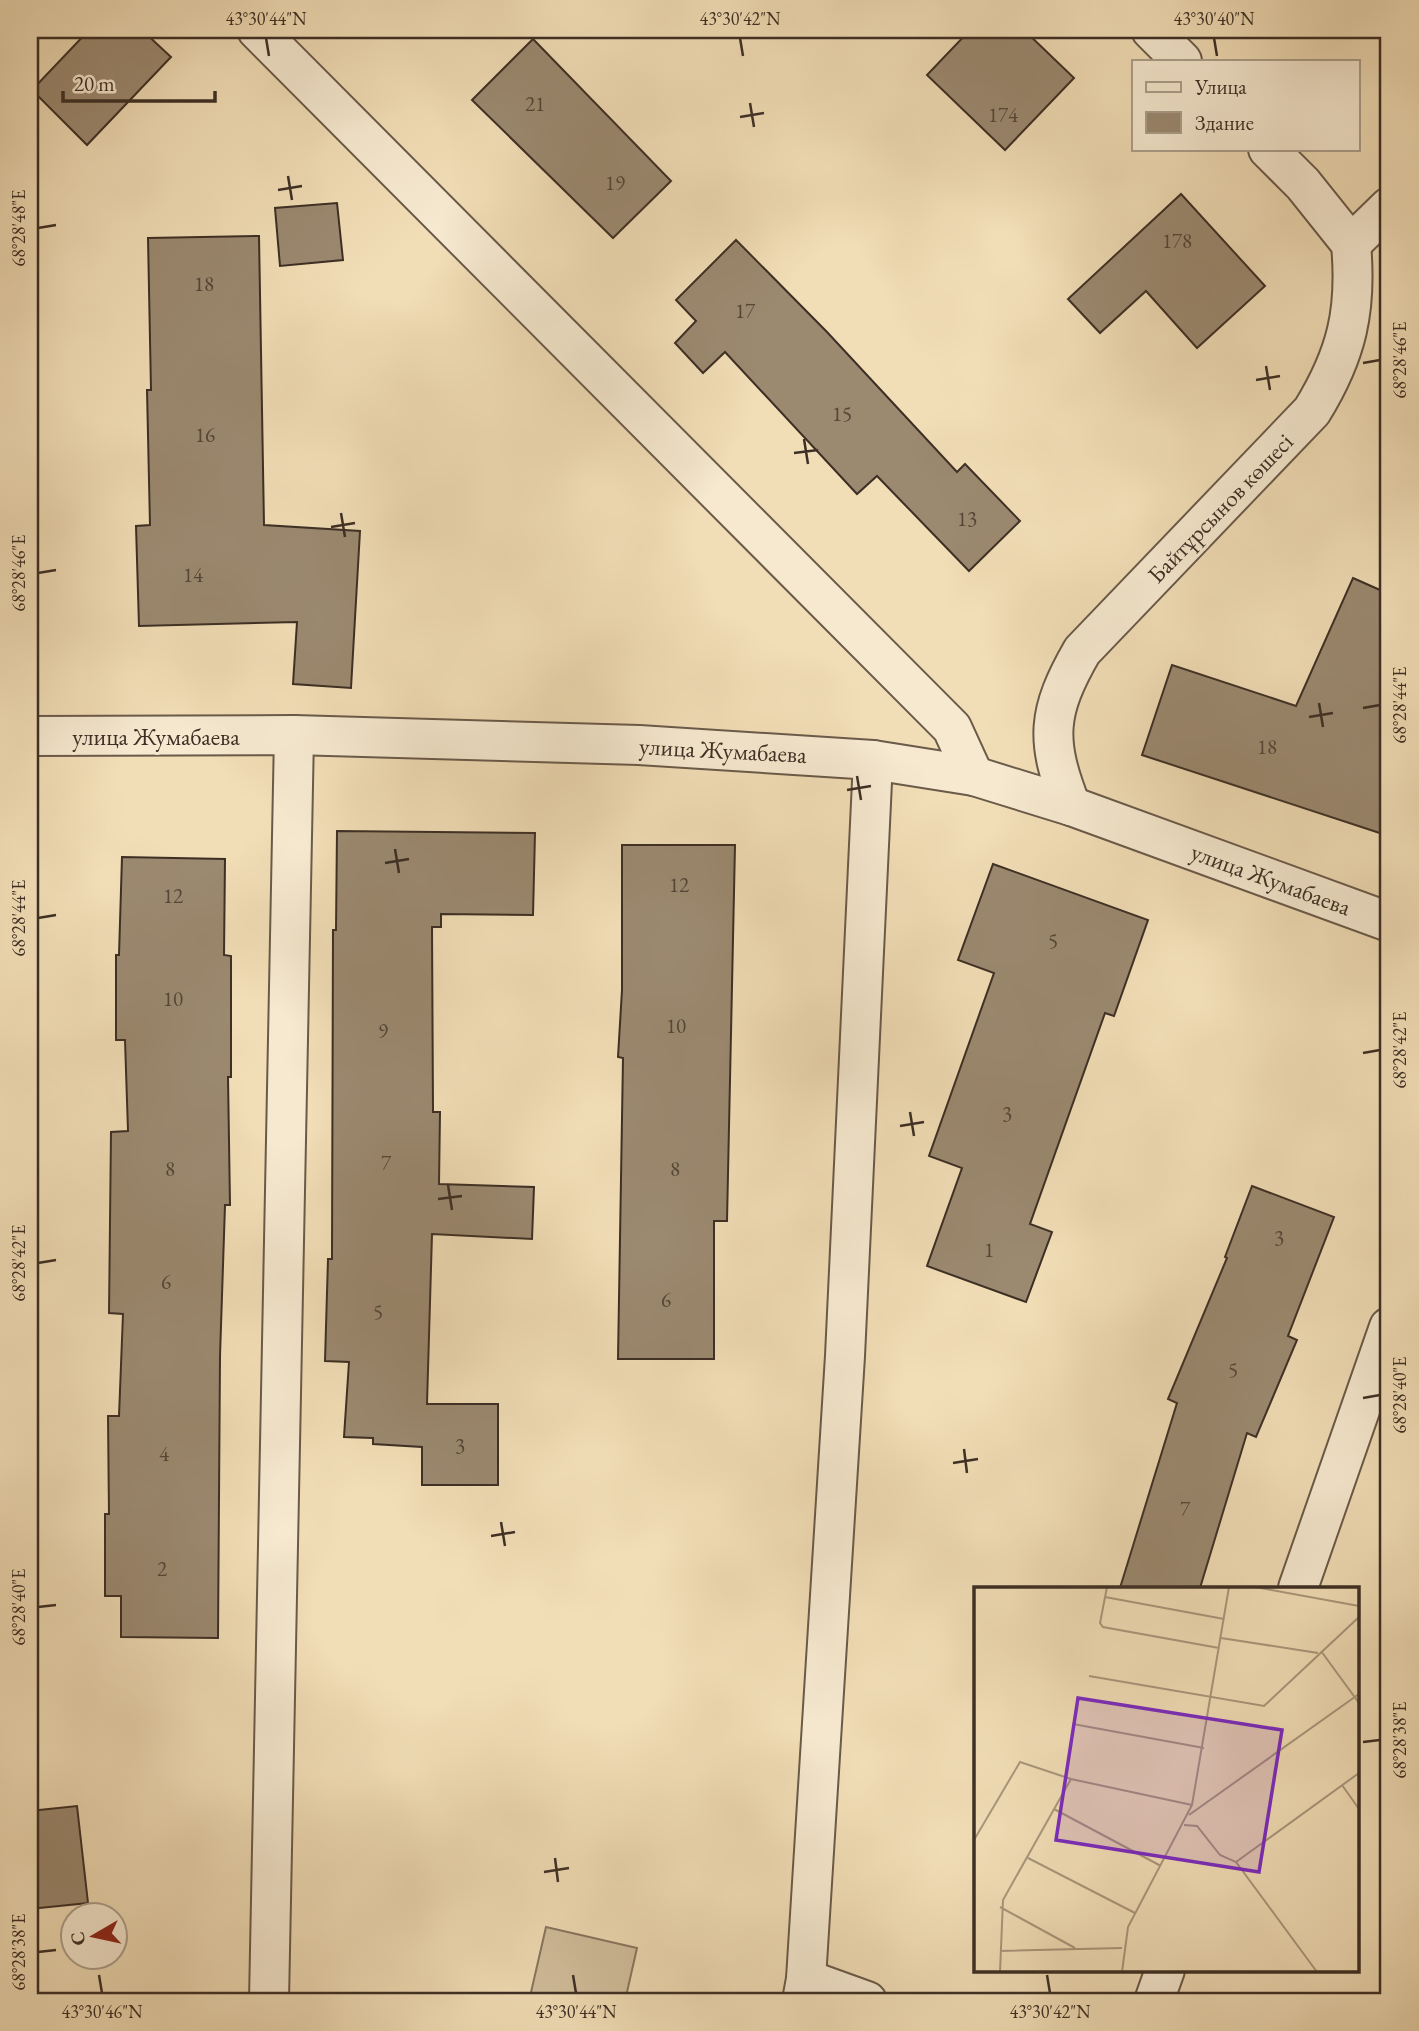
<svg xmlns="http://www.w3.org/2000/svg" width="1419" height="2031" font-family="'EB Garamond',serif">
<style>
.green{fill:#d2bf9d;stroke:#887761;stroke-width:2}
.building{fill:#9b8970;stroke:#3d2f25;stroke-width:2}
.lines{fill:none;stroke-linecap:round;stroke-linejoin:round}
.minor-casing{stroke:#6a5a49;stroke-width:42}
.minor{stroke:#f6e9d0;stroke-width:38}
.ticks{fill:none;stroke:#3d2f25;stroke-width:2.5}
.labels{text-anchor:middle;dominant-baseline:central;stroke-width:6;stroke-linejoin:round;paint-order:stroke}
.number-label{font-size:21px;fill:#544638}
.street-label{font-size:24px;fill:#3d2f25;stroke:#f6e9d0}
.inset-road{fill:none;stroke:#a9977c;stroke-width:2}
.view{fill:#7b2cbf;fill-opacity:0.15;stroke:#7b2cbf;stroke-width:3.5}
.inset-edge{fill:none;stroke:#3d2f25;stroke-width:3.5}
.neatline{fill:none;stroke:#3d2f25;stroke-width:2.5}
.ticks-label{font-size:18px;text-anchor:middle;fill:#3d2f25}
</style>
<rect width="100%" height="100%" fill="#f1ddb6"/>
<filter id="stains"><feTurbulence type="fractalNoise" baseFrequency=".00286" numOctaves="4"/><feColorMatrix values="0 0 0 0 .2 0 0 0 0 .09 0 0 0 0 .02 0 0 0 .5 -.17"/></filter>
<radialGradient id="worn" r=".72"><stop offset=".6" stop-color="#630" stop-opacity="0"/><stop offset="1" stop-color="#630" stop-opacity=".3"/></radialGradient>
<polygon class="green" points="546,1927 637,1948 625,2001 529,2001"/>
<g class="building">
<polygon points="89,30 142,30 171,57 87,145 32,90"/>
<polygon points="970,30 1024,30 1074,78 1005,150 927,75"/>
<polygon points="533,39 671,181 613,238 472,100"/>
<polygon points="1181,194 1265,286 1197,348 1146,291 1100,333 1068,299"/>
<polygon points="337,203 343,260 280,266 275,208"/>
<polygon points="259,236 264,525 360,531 351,688 293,684 297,622 139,626 136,526 150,525 147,390 151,390 148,238"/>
<polygon points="736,240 827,332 957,472 965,464 1020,521 969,571 877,476 857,494 725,352 703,373 675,343 696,321 676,300"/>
<polygon points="1353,578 1389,594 1389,836 1142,755 1172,665 1296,706"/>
<polygon points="337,831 535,833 533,915 441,914 441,927 432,927 433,1112 440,1112 439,1184 534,1187 532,1239 432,1234 427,1404 498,1404 498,1485 422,1485 422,1447 373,1444 373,1438 344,1437 349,1362 325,1361 328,1259 332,1259 333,930 336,930"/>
<polygon points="622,845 735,845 727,1221 714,1221 714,1359 618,1359 623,1058 618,1057 622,990"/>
<polygon points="122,857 225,859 224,955 231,956 231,1077 228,1077 230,1205 225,1205 220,1356 218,1638 121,1637 121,1596 105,1596 105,1514 109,1514 108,1416 119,1416 123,1314 109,1313 111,1132 128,1131 125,1040 116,1040 116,955 119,955"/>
<polygon points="993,864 1148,920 1114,1016 1105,1013 1030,1224 1052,1232 1026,1302 927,1266 962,1168 929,1156 994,973 958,960"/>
<polygon points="1252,1186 1334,1217 1288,1336 1297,1340 1256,1437 1247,1433 1200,1588 1120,1588 1177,1403 1168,1399 1227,1258 1225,1257"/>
<polygon points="77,1806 88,1903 30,1909 30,1811"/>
</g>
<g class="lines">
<defs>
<g id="minor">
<polyline points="257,30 952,728 974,776"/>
<polyline points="1151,30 1182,61"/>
<polyline points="1268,149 1303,184 1351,244"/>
<polyline points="1351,244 1389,207"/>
<polyline points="30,736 294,735 639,745 873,760 974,776 1071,806 1389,922"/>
<path d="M1071,806C1045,740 1047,712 1082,651L1312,411C1347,354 1357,310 1351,244"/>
<polyline points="1298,1588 1389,1327"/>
<polyline points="806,1979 867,2001"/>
<polyline points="269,2001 294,735"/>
<polyline points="802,2001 806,1979 845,1356 873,760"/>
<polyline points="1154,2001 1165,1970"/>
</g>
</defs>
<use href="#minor" class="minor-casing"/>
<use href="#minor" class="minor"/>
</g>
<path class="ticks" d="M266,38L269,56M740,38L743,56M1214,38L1217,56M750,103L754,127M740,117L764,113M288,176L292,200M278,190L302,186M38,228L56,225M1363,363L1380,360M1266,366L1270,390M1256,380L1280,376M804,439L808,464M794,453L818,450M341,513L345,537M331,527L355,523M38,573L56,570M1319,703L1323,727M1363,708L1380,705M1309,717L1333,713M857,776L861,800M847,790L871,786M395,849L399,873M385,863L409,859M38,918L56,915M1363,1053L1380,1050M910,1112L914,1136M900,1126L924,1122M448,1185L452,1210M438,1199L462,1196M38,1263L56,1260M1363,1398L1380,1395M964,1449L967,1473M953,1463L978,1459M501,1522L505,1546M491,1536L515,1532M38,1607L56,1605M1363,1742L1380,1740M555,1858L558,1882M544,1872L569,1868M38,1952L56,1950M99,1975L102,1993M573,1975L576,1993M1047,1975L1050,1993"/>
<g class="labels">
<g class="number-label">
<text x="535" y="103">21</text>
<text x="1003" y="114">174</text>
<text x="615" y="182">19</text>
<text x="1177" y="240">178</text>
<text x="204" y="283">18</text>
<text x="745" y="310">17</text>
<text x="842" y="413">15</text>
<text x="205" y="434">16</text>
<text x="967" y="518">13</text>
<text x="193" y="574">14</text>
<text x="1267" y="746">18</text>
<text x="679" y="884">12</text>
<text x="173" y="895">12</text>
<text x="1053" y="940">5</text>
<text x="173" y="998">10</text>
<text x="676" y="1025">10</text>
<text x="383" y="1030">9</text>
<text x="1007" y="1113">3</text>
<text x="386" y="1162">7</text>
<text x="170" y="1168">8</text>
<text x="675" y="1168">8</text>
<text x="1279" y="1237">3</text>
<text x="989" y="1249">1</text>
<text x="166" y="1281">6</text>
<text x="666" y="1299">6</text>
<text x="378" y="1311">5</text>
<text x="1233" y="1369">5</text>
<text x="460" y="1445">3</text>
<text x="164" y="1453">4</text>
<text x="1185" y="1508">7</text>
<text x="162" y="1568">2</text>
</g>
<g class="street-label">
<text transform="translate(1220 508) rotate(-46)">Байтұрсынов көшесі</text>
<text x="156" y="736">улица Жумабаева</text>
<text transform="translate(723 750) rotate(3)">улица Жумабаева</text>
<text transform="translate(1271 879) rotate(20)">улица Жумабаева</text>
</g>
</g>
<g transform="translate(974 1587)">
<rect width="385" height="385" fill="#f1ddb6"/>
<path class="inset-road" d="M133,0L126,36L129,40L245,61M281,0L385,19M131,10L250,32M247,51L344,66M347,64L385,116M115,89L290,119L385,30M99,137L230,161M368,198L385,222M80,222L187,279M215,228L385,107M210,238L223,239L246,268L262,275L343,385M0,253L46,175L97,192L218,218M54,271L161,326M262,275L385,186M26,320L101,361M26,364L148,361M26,385L29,313L97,192M148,385L154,340L218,218L255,0"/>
<path class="view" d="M104,111L308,143L285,285L82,253Z"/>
<rect width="385" height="385" class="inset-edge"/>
</g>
<rect width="1419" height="2031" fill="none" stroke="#f1ddb6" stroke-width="77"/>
<rect x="1132" y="60" width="228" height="91" fill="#f6e9d0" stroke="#ac9f8c" stroke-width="2"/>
<rect x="1146" y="82" width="35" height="10" fill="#f6e9d0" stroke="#ac9f8c" stroke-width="2"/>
<text x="1195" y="94" font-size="21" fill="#3d2f25">Улица</text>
<rect x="1146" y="112" width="35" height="21" fill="#9b8970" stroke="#ac9f8c" stroke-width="2"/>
<text x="1195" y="130" font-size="21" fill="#3d2f25">Здание</text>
<g transform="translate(94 1936) rotate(261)"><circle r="33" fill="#f6e9d0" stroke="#ac9f8c" stroke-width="2"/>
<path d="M0-5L12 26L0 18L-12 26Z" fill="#8f2418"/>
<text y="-10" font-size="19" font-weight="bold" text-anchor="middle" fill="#3d2f25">С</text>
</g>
<path d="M63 91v10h152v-10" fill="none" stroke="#3d2f25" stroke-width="3.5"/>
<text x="74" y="91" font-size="21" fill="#3d2f25" stroke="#f6e9d0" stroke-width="5" paint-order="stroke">20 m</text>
<rect x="38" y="38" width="1342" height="1955" class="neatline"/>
<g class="ticks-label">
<text x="266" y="25">43°30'44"N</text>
<text x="740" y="25">43°30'42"N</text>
<text x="1214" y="25">43°30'40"N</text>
<text transform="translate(19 228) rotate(-90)" y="6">68°28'48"E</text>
<text transform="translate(1400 360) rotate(-90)" y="6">68°28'46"E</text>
<text transform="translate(19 573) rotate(-90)" y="6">68°28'46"E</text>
<text transform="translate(1400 705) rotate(-90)" y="6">68°28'44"E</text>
<text transform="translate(19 918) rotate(-90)" y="6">68°28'44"E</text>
<text transform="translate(1400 1050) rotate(-90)" y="6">68°28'42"E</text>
<text transform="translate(19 1263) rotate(-90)" y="6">68°28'42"E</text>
<text transform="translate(1400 1395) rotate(-90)" y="6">68°28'40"E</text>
<text transform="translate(19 1607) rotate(-90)" y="6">68°28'40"E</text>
<text transform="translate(1400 1740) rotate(-90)" y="6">68°28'38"E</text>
<text transform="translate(19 1952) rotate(-90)" y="6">68°28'38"E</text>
<text x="102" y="2018">43°30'46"N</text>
<text x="576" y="2018">43°30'44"N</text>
<text x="1050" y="2018">43°30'42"N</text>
</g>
<rect width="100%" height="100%" filter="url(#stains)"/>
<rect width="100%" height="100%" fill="url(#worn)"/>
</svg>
